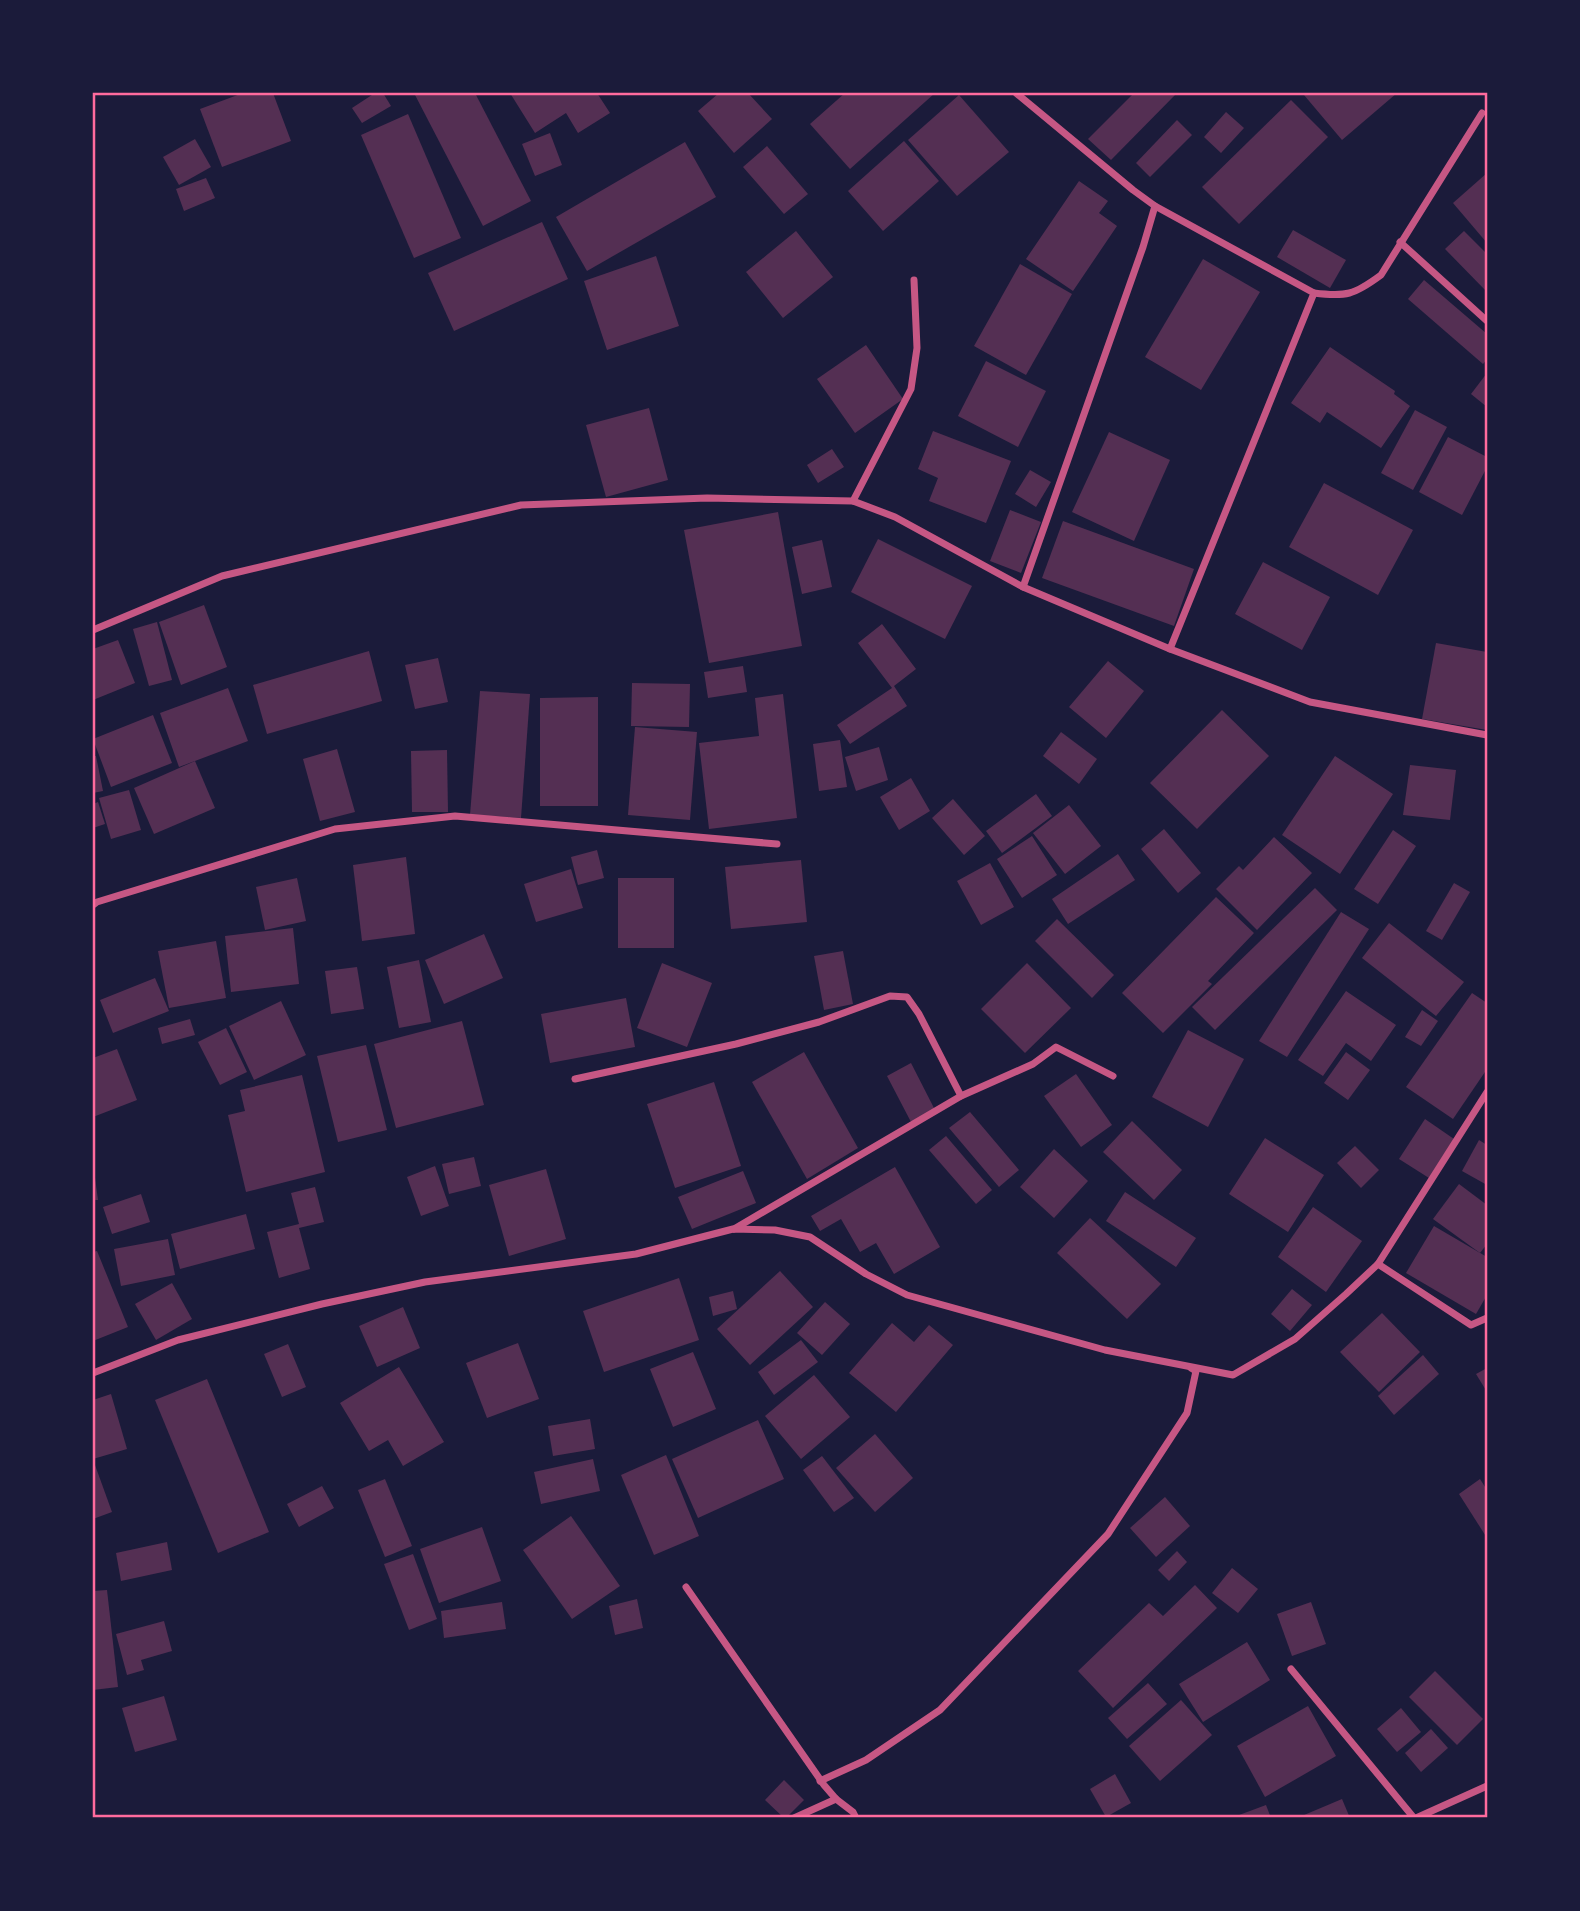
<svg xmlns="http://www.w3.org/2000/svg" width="1580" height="1911" font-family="'Zilla Slab',serif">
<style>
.building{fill:#542f53}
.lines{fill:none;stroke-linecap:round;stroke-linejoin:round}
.minor{stroke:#c65784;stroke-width:7}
.neatline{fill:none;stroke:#ff6b9d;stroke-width:2.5}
</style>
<rect width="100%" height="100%" fill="#1b1b3a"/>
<g class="building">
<polygon points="243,93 273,93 291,141 222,167 200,109"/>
<polygon points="375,93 383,93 391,106 362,123 352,108"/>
<polygon points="414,93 475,93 531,201 483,226"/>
<polygon points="510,93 597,93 610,113 578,133 566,113 535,133"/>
<polygon points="719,93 748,93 772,119 734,153 698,111"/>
<polygon points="845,93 935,93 850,169 810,124"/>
<polygon points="1134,93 1177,93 1111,160 1088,139"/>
<polygon points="1306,93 1397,93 1342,140 1304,95"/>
<polygon points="959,95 1009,152 957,196 908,140"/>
<polygon points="1291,100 1328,137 1239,224 1202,187"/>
<polygon points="1226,112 1244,128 1221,153 1204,137"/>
<polygon points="408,114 461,238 414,258 361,135"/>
<polygon points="1177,120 1192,135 1150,177 1136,163"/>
<polygon points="550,133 562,165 535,176 522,144"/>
<polygon points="195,139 211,167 179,185 163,157"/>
<polygon points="904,141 939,181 883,231 848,191"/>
<polygon points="685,142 716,197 587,271 556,217"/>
<polygon points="767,146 808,194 784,214 743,167"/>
<polygon points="1487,173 1487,243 1453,203"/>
<polygon points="206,178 215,198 184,211 176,189"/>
<polygon points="1079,181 1108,201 1099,213 1117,226 1073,291 1026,259"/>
<polygon points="542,222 568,279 454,331 428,273"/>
<polygon points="1293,230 1346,260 1330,288 1277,257"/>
<polygon points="796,231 833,277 783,318 746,272"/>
<polygon points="1464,231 1487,254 1487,292 1445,249"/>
<polygon points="656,256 679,326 607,350 584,281"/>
<polygon points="1203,259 1260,292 1201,390 1145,357"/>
<polygon points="1020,264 1072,294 1026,375 974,346"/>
<polygon points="1424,280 1487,334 1487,359 1483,364 1408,299"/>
<polygon points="866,345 903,399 855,433 817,379"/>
<polygon points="1330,347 1395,391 1394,394 1410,406 1381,448 1327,412 1320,423 1291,403"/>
<polygon points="986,361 1046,391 1018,447 958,416"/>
<polygon points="1487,373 1487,407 1471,394"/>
<polygon points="649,408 668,480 606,497 586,425"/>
<polygon points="1415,410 1447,427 1413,490 1381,473"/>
<polygon points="933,431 1011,461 986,523 929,501 938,478 918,469"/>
<polygon points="1109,432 1170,460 1134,541 1072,512"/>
<polygon points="1448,437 1487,457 1487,467 1462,515 1419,492"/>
<polygon points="832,449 844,467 818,483 807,465"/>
<polygon points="1030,470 1051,482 1036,507 1015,494"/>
<polygon points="1324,483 1413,530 1378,595 1289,547"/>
<polygon points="1010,510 1041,522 1021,573 990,561"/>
<polygon points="778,512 802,646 709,663 684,530"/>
<polygon points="1063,521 1194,569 1174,626 1042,578"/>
<polygon points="878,539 972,586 945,639 851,592"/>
<polygon points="822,540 832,587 802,594 792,547"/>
<polygon points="1263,562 1330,597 1302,650 1235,614"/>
<polygon points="204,605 227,667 181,685 159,622"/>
<polygon points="157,622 172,680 149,686 133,629"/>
<polygon points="882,624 916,669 894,686 907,706 850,744 837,725 892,688 858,643"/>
<polygon points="118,640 135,683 93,700 93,649"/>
<polygon points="1436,643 1487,652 1487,730 1422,719"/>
<polygon points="369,651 382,701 267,734 253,685"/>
<polygon points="438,658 448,702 415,709 405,665"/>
<polygon points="1108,661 1144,691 1106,738 1069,707"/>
<polygon points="743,666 747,692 708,698 704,672"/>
<polygon points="632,683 690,684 689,727 631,726"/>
<polygon points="228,688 248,741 179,767 160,713"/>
<polygon points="480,691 530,694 521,818 470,815"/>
<polygon points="783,694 797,818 709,829 699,743 759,736 755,698"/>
<polygon points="598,697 598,806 540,806 540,698"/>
<polygon points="1222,710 1269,756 1197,829 1150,783"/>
<polygon points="153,715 172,763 111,787 93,739"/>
<polygon points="635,727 697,732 690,820 628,815"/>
<polygon points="1061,732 1097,759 1079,784 1043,756"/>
<polygon points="840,740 847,787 819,791 813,744"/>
<polygon points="879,747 888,780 856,791 845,757"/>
<polygon points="337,749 355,812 320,821 303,759"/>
<polygon points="447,750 448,812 412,812 411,751"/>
<polygon points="93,756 96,756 103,791 93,793"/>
<polygon points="1335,756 1393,794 1340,874 1282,835"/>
<polygon points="195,761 215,808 154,834 134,788"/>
<polygon points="1410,765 1456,770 1450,820 1403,815"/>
<polygon points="911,778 930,811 899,830 880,797"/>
<polygon points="129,790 141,830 111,839 99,798"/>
<polygon points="1036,794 1052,816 1002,853 986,831"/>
<polygon points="953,799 985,836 964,855 932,818"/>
<polygon points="98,802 105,824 93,828 93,804"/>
<polygon points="1069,805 1101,846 1065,874 1033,833"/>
<polygon points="1164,829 1201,873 1178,893 1141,849"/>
<polygon points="1393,830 1416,846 1378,904 1354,889"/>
<polygon points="1032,836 1057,875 1022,898 997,859"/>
<polygon points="1274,837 1312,873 1257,930 1216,889 1239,866 1243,870"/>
<polygon points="597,850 604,878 578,885 571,857"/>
<polygon points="1118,854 1135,880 1068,924 1052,899"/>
<polygon points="406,857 415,934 362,941 353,865"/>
<polygon points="801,860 807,922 731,929 725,867"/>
<polygon points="990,863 1014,907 981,925 957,881"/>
<polygon points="571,869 583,908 536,922 524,884"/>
<polygon points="297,878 306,921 265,930 256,887"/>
<rect x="618" y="878" width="56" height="70"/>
<polygon points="1454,883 1470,892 1442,940 1426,931"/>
<polygon points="1315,888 1337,910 1215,1030 1192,1007"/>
<polygon points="1216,897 1254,933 1208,981 1212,984 1163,1033 1122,993"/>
<polygon points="1341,912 1369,929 1287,1057 1259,1041"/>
<polygon points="1057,919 1114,975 1092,998 1035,941"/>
<polygon points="1389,923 1464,982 1436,1016 1362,958"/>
<polygon points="293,928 299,984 231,992 225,936"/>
<polygon points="484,934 503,978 444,1004 425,960"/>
<polygon points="216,941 226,998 169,1008 158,951"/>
<polygon points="843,951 853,1004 824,1010 814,956"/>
<polygon points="419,960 431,1022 399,1028 387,967"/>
<polygon points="662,963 712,983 687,1047 637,1028"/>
<polygon points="1027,963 1071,1008 1025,1053 981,1009"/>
<polygon points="357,967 364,1009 331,1014 325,971"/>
<polygon points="155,978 169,1011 113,1033 100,1000"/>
<polygon points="1346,991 1396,1025 1371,1061 1346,1043 1323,1076 1298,1060"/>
<polygon points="1472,993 1487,1003 1487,1069 1453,1119 1406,1087"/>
<polygon points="626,998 635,1047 550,1063 541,1014"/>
<polygon points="281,1001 306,1055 254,1080 229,1026"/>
<polygon points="1422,1010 1438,1021 1421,1046 1405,1037"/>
<polygon points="190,1019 195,1035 162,1044 158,1028"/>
<polygon points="462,1021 484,1105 396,1128 374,1044"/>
<polygon points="226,1028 247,1072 220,1085 198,1042"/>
<polygon points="1188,1030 1244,1059 1208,1127 1152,1097"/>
<polygon points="366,1045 387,1130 338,1142 317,1056"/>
<polygon points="117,1049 137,1100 93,1117 93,1058"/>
<polygon points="804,1052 858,1148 807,1179 752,1082"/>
<polygon points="1346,1052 1370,1070 1348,1100 1324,1083"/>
<polygon points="911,1063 935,1110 911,1122 887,1076"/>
<polygon points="1076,1074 1112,1125 1081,1147 1044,1096"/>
<polygon points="302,1075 325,1172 246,1192 228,1115 245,1111 240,1090"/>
<polygon points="714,1082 741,1166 675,1188 647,1104"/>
<polygon points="970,1112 1019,1170 999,1187 949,1128"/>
<polygon points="1425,1119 1454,1139 1429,1178 1399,1159"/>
<polygon points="1132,1121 1182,1170 1154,1200 1103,1152"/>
<polygon points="946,1136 992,1190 976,1204 929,1150"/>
<polygon points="1265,1138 1324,1175 1288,1232 1229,1194"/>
<polygon points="1479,1140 1487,1145 1487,1185 1462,1171"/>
<polygon points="1355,1146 1379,1170 1361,1188 1337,1163"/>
<polygon points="1054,1149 1088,1181 1054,1218 1020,1187"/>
<polygon points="474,1157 481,1186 449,1194 442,1164"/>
<polygon points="435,1166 449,1206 421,1216 407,1177"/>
<polygon points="895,1167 940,1247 894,1274 876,1243 860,1252 841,1219 820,1231 811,1216"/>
<polygon points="546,1169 566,1239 509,1256 489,1185"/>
<polygon points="93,1170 94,1170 98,1200 93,1200"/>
<polygon points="743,1171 756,1203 692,1229 678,1197"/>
<polygon points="1459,1184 1487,1205 1487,1244 1480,1253 1433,1219"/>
<polygon points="315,1187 324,1222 299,1228 310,1269 279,1278 267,1232 299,1224 291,1193"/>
<polygon points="1125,1192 1196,1238 1176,1267 1106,1221"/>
<polygon points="141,1194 150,1222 112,1234 103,1207"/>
<polygon points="1313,1207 1362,1241 1326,1292 1278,1257"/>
<polygon points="246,1214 255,1249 180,1269 171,1234"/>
<polygon points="1090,1218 1161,1284 1127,1319 1057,1253"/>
<polygon points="1434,1226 1487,1257 1487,1295 1476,1314 1406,1273"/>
<polygon points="168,1239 175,1275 121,1286 114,1249"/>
<polygon points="97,1251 128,1327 93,1341 93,1252"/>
<polygon points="780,1271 813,1307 750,1365 717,1329"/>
<polygon points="679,1278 699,1340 604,1372 583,1311"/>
<polygon points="172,1283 192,1319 156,1340 135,1304"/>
<polygon points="1292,1289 1312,1305 1290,1331 1271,1314"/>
<polygon points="733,1291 737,1309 713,1316 709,1297"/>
<polygon points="825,1302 850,1324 822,1355 797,1333"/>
<polygon points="403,1307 420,1348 377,1367 359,1326"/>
<polygon points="1382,1313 1420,1352 1379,1392 1340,1352"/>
<polygon points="892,1323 914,1342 929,1325 953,1345 896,1412 849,1373"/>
<polygon points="801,1340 818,1362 774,1395 758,1372"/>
<polygon points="518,1343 539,1399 487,1418 466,1363"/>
<polygon points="288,1344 306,1387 282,1397 264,1354"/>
<polygon points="693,1352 716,1409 673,1427 650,1369"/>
<polygon points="1423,1355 1439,1374 1394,1415 1378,1396"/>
<polygon points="399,1367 444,1442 403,1466 388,1440 369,1451 340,1403"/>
<polygon points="1487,1368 1487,1392 1476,1374"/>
<polygon points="814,1375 850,1417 801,1459 765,1416"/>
<polygon points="207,1379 269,1532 218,1553 155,1400"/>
<polygon points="111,1394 127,1449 93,1459 93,1400"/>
<polygon points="590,1419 595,1449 553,1456 548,1426"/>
<polygon points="758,1420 784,1479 698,1518 672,1459"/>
<polygon points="875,1434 913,1478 875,1512 836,1468"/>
<polygon points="666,1455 699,1536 654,1555 621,1475"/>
<polygon points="822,1456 854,1498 834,1512 803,1470"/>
<polygon points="593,1459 600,1491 541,1504 534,1472"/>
<polygon points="95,1465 112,1512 93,1519 93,1466"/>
<polygon points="385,1479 412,1546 385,1557 358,1490"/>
<polygon points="1480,1479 1487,1490 1487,1538 1459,1494"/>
<polygon points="322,1486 334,1508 299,1527 287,1504"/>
<polygon points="1165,1497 1190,1526 1156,1557 1130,1528"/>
<polygon points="571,1516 620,1586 572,1619 523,1550"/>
<polygon points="482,1527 501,1581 439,1603 420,1549"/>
<polygon points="167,1542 172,1570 121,1581 116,1553"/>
<polygon points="1177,1551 1187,1562 1169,1581 1158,1570"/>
<polygon points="413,1554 437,1619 409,1630 384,1564"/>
<polygon points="1232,1568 1258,1589 1238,1613 1212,1593"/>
<polygon points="1195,1585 1217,1608 1113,1708 1078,1671 1149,1603 1163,1616"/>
<polygon points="107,1590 118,1687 93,1690 93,1591"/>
<polygon points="637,1599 643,1628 615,1635 609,1606"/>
<polygon points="502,1602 506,1629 444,1638 441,1611"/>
<polygon points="1311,1602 1326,1644 1292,1656 1277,1614"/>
<polygon points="164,1621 172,1651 141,1660 144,1670 127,1675 116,1634"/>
<polygon points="1247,1642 1270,1680 1203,1722 1179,1684"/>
<polygon points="1435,1671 1483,1719 1457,1745 1409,1697"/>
<polygon points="1148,1683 1167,1704 1127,1739 1108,1718"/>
<polygon points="164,1696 177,1740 135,1752 122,1708"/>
<polygon points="1181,1700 1212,1735 1160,1781 1129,1746"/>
<polygon points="1308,1706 1336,1756 1265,1797 1237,1746"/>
<polygon points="1401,1708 1421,1732 1397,1752 1377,1729"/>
<polygon points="1431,1729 1448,1748 1421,1772 1405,1753"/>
<polygon points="1115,1774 1131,1803 1106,1817 1090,1789"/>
<polygon points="784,1780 804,1800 786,1818 784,1818 765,1800"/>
<polygon points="1342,1799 1350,1818 1297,1818"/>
<polygon points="1266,1805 1271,1818 1231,1818"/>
</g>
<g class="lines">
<g class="minor">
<polyline points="1016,93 1133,190 1155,206 1143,247 1023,587"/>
<polyline points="1155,206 1314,293 1170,649"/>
<polyline points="1400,242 1487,321"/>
<path d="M1314,293C1346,297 1354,295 1381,275L1482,113"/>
<polyline points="853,501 911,389 917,348 914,280"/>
<polyline points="93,630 222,576 521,505 707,498 853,501 895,517 1023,587 1170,649 1310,702 1487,735"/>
<polyline points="93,905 97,902 335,829 455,816 777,844"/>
<polyline points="575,1079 736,1044 819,1022 890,996 907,997 919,1014 961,1096"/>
<polyline points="734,1229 961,1096 1033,1064 1056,1047 1113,1076"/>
<polyline points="1378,1264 1471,1325 1487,1318"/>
<polyline points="93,1373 178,1340 322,1304 425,1282 636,1254 733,1229 775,1230 810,1237 866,1274 907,1295 1105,1350 1233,1375 1295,1339 1346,1294 1378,1264 1487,1092"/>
<polyline points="686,1587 824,1785 836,1799 853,1812 856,1818"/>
<polyline points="1291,1669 1414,1818"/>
<polyline points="820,1781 866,1760 940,1710 1108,1534 1187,1413 1196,1371 1191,1368"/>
<polyline points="794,1818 836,1799"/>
<polyline points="1416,1818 1487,1786"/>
</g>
</g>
<rect width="1580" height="1911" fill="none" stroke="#1b1b3a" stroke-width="189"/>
<rect x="94" y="94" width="1392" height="1722" class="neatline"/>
</svg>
